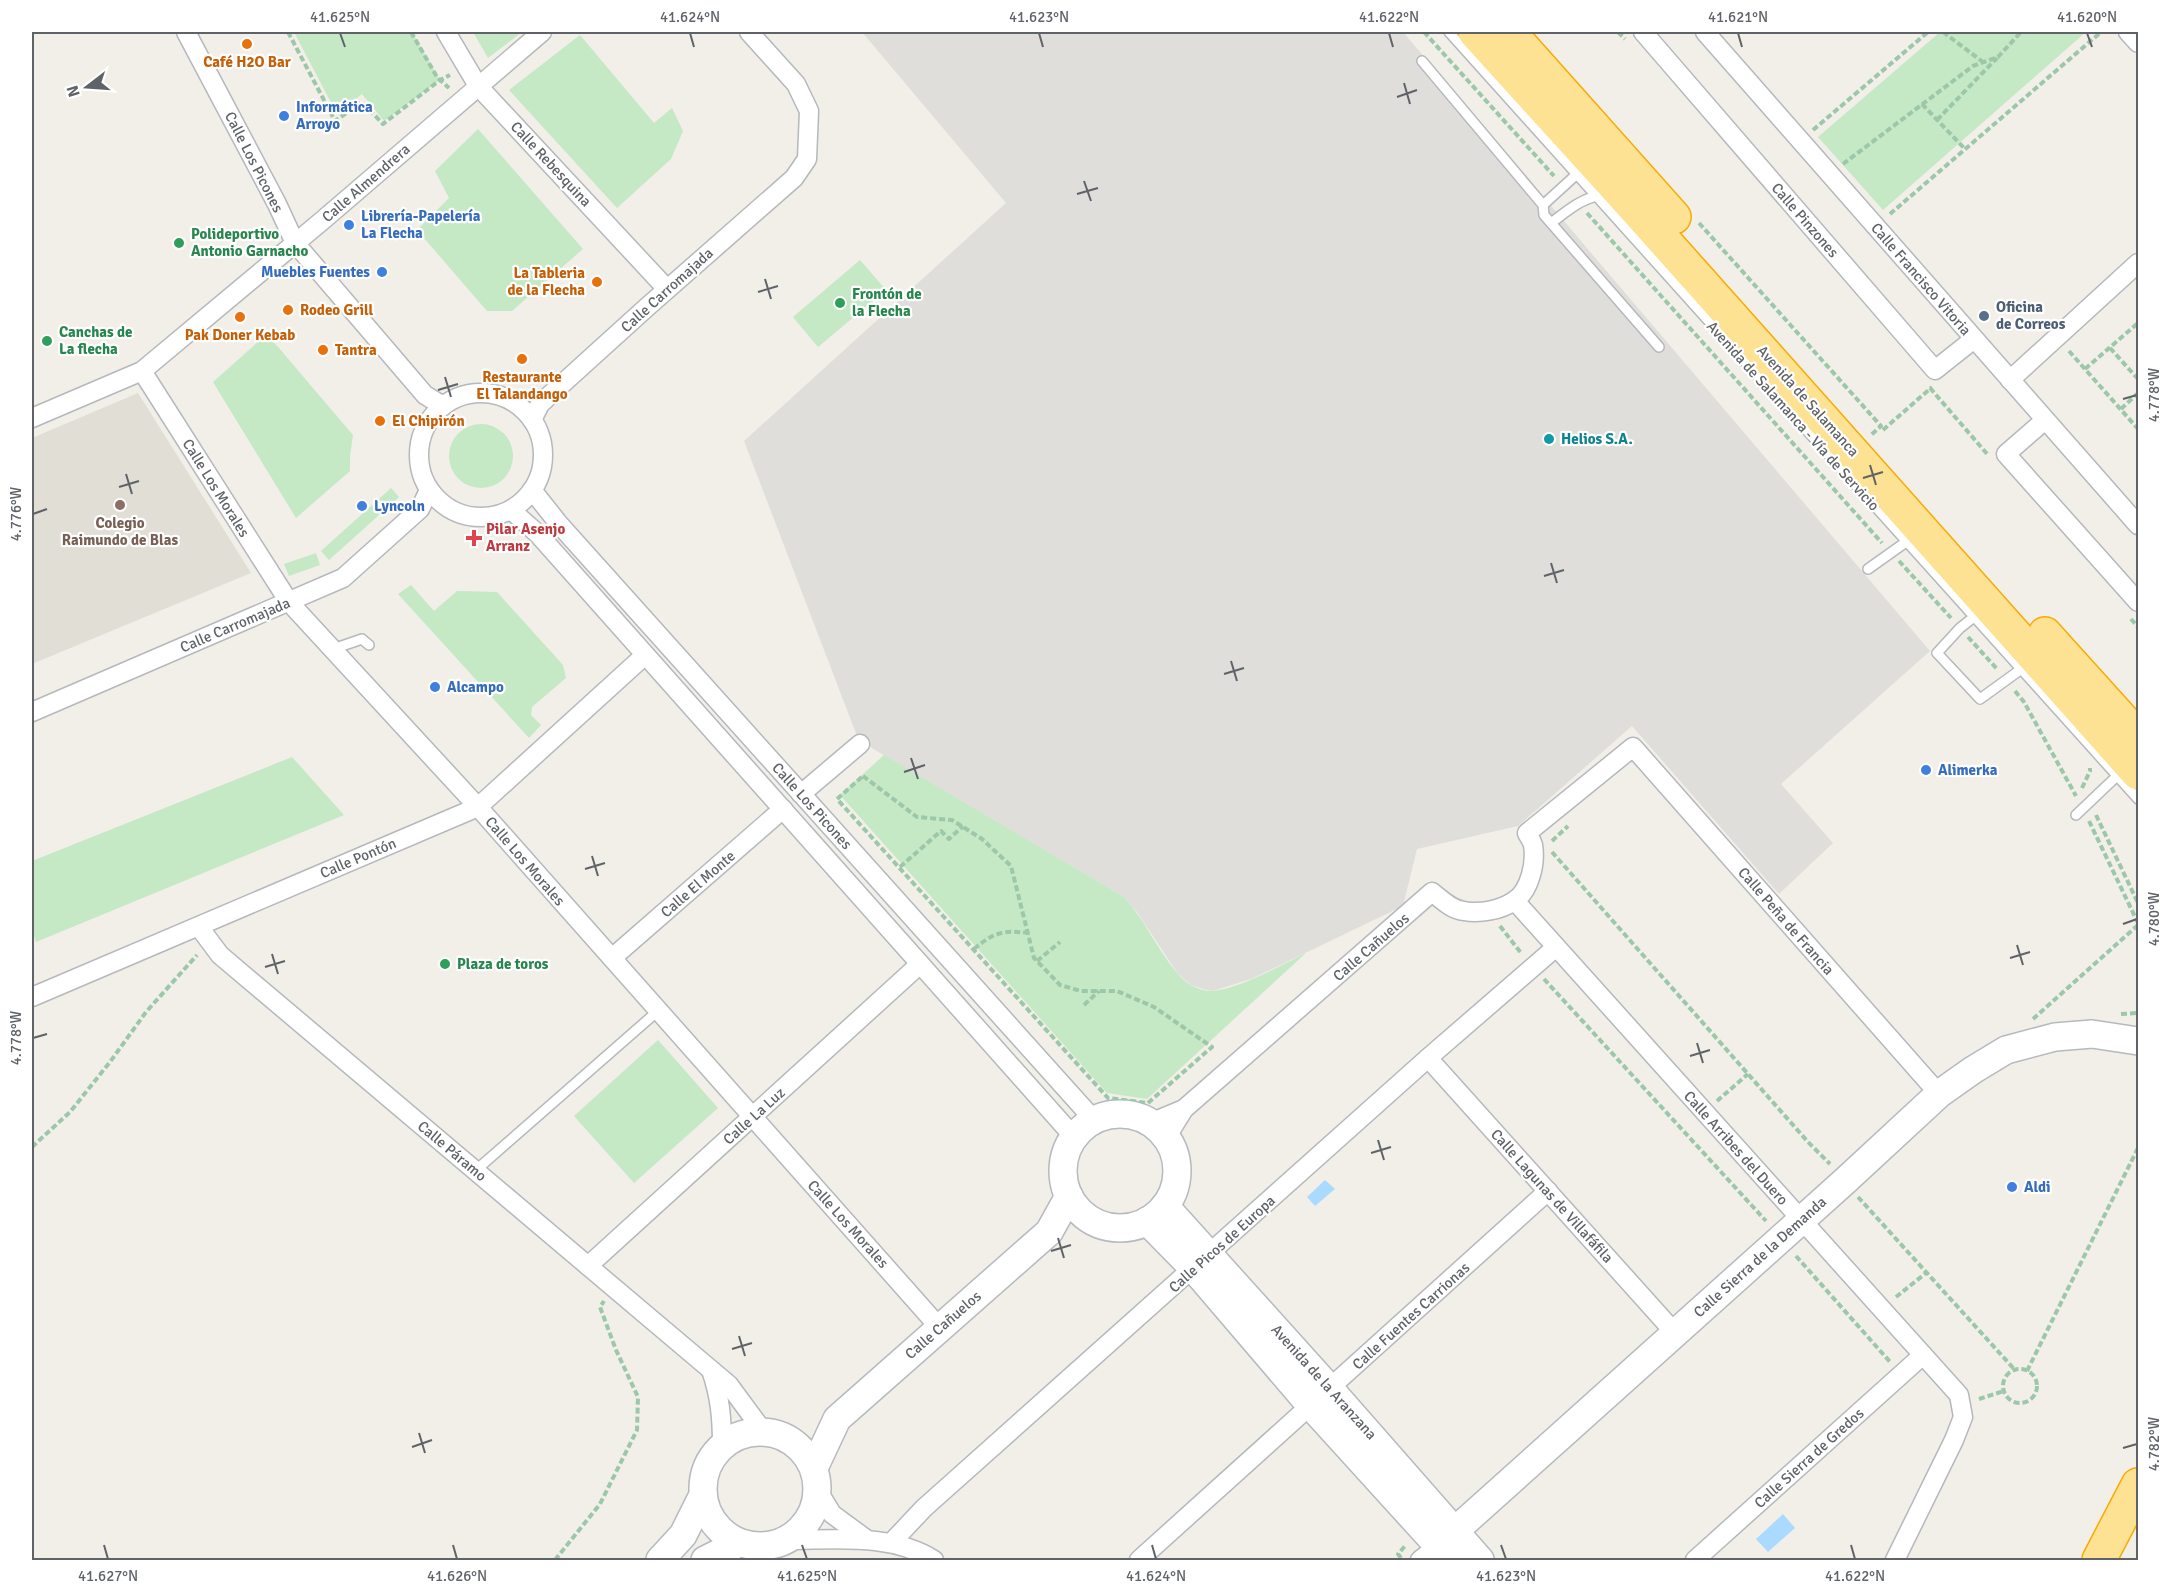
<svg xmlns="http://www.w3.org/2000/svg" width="2170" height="1592" font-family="Signika,sans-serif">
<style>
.industrial{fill:#e0deda}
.education{fill:#e1ded6}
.green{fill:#c5e8c5}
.water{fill:#aadaff}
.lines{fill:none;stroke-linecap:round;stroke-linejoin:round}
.lane-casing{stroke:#b5b8bc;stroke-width:12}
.street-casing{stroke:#b5b8bc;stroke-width:21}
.secondary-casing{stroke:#b6babf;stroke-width:30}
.highway-casing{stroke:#f9ab00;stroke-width:36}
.path{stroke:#9cc7a9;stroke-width:4;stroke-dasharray:6 3;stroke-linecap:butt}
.lane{stroke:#fff;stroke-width:9}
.street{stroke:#fff;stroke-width:18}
.secondary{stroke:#fff;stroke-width:27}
.highway{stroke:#fde293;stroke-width:33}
.ticks{fill:none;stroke:#5f6368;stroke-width:2}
.food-dot{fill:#e8710a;stroke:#fff;stroke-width:2}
.shop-dot{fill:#3f7fe0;stroke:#fff;stroke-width:2}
.leisure-dot{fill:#2e9e5b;stroke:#fff;stroke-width:2}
.service-dot{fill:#5c6f8a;stroke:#fff;stroke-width:2}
.culture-dot{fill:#0f9aa8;stroke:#fff;stroke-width:2}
.education-dot{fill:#8d6e63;stroke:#fff;stroke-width:2}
.health-dot{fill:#e0444e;stroke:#fff;stroke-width:2}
.labels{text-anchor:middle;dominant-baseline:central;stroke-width:4.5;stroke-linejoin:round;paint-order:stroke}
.food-label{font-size:15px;font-weight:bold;fill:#c56008;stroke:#fff}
.shop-label{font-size:15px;font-weight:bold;fill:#366cbe;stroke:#fff;text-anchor:start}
.street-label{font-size:15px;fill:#5f6368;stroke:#fff}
.leisure-label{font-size:15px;font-weight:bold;fill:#27864d;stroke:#fff;text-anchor:start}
.service-label{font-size:15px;font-weight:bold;fill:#4e5e75;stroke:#fff;text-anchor:start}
.culture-label{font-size:15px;font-weight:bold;fill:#0d838f;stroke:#fff;text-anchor:start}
.education-label{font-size:15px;font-weight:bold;fill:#785e54;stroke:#fff}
.health-label{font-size:15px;font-weight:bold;fill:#be3a42;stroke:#fff;text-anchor:start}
.neatline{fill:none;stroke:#5f6368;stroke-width:2}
.ticks-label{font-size:15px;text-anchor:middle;fill:#5f6368}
</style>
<rect width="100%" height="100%" fill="#f1efe8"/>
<polygon class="industrial" points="862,32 1403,32 1930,651 1781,784 1833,843 1779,894 1632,726 1518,826 1417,849 1403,906 1251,979 1213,991 1206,990 1191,985 1178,974 1137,912 1124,897 870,747 857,736 744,441 1006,203"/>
<polygon class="education" points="138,393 251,573 32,664 32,438"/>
<g class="green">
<polygon points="294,32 412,32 440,80 384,121 362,94 337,114"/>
<polygon points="473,32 522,32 488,58"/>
<polygon points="1940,32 2086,32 1883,210 1818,137"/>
<polygon points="580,35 654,123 672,108 683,131 671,159 617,208 509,90"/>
<polygon points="478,129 583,249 512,311 487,311 417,230 449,198 435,171"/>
<polygon points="860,260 886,290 818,347 793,317"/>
<polygon points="267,334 353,435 350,456 350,471 296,518 213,382"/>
<circle cx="481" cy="456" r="32"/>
<polygon points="391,488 399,497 329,560 321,551"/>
<polygon points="316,553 320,565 289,576 284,564"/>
<polygon points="411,585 434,611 457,591 497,592 563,665 566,678 532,707 531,715 541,725 529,738 398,594"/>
<path d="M884,755L1124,897C1145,920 1157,949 1177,973C1185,983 1199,992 1213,991C1240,989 1281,965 1306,953L1147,1099L1107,1093L840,795Z"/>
<polygon points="292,757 344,815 36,942 32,929 32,861"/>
<polygon points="658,1040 718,1108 634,1183 574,1116"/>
</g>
<g class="water">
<polygon points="1325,1180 1335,1189 1315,1206 1307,1197"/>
<polygon points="1783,1514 1795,1528 1768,1552 1756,1539"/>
</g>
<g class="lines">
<defs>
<g id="lane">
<polyline points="1449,32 2138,799"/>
<polyline points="1422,61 1543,205 1544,215 1551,223 1659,347"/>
<polyline points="1543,205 1577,174"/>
<path d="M1551,223C1566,212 1579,200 1597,196"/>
<polyline points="1868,569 1906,542"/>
<polyline points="1974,617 1960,628 1937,653 1980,699 2020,670"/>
<polyline points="333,649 362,639 369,645"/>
<polyline points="2076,815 2117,776"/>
<polyline points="475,1171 659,1010"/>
</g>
<g id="street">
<polyline points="186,32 277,204 295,243 425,395 443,406"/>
<polyline points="446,32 478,86 667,289"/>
<polyline points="1643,32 1935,370 1974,339"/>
<polyline points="1705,32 2138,525"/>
<polyline points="2128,32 2138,43"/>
<polyline points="142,371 289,602 478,807 939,1327"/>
<polyline points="2010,380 2138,263"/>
<circle cx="481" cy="455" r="62"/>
<polyline points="32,418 142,371 323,220 542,32"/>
<polyline points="532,420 540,404 646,308 794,178 807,159 809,111 796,84 749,32"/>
<polyline points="2045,420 2006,454 2138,602"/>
<polyline points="532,490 559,524 1094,1120"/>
<polyline points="511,510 538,534 1074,1137"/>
<polyline points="32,712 343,578 420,509 429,490"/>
<polyline points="801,794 860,744"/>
<polyline points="1515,901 1959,1395 1963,1417 1954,1440 1895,1560"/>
<polyline points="199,927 220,955 729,1385 763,1431"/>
<polyline points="612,958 783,809"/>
<polyline points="32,997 478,807 644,656"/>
<polyline points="1428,1058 1675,1333"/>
<polyline points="1150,1123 1184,1109"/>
<path d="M1166,1138L1184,1109L1432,892C1442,900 1452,910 1464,911C1480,914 1501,910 1514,901C1530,891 1536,863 1533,845C1532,841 1529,837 1527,833L1633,747L1939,1094"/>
<polyline points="588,1266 919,965"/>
<path d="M711,1370C720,1396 722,1418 722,1445"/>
<polyline points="818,1491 832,1514 866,1539"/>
<path d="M787,1540C836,1540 891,1533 934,1560"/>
<polyline points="891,1543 924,1508 1428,1058 1555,948"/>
<polyline points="1139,1560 1548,1191"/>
<polyline points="1420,1560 1438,1546"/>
<polyline points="1695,1560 1923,1355"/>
</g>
<g id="secondary">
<circle cx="1120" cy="1171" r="57"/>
<polyline points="1165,1206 1330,1389 1480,1560"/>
<polyline points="1147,1221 1194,1269 1311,1406 1451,1560"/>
<circle cx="760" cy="1489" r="57"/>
<polyline points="814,1468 837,1419 1041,1239 1049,1232 1069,1196"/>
<polyline points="1438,1546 1845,1181 1939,1094 1973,1070 2006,1050 2055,1037 2092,1034 2138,1041"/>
<polyline points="660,1560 683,1535 703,1495"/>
<polyline points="705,1560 739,1543"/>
</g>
<g id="highway">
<polyline points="1475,32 1635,208 2138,773"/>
<polyline points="1509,32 1674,217"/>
<polyline points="2045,634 2138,737"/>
<polyline points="2099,1560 2138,1485"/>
</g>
</defs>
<use href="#lane" class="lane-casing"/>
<use href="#street" class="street-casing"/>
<use href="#secondary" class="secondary-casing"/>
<use href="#highway" class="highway-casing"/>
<g class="path">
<polyline points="288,32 335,121 362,102 383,124 440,80 450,75"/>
<polyline points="411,32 437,77 449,88"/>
<polyline points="1424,32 1554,176"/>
<polyline points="1618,32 1625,39"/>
<polyline points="1943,32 1983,62"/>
<polyline points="1922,104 1965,149"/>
<polyline points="1937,120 1997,58"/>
<polyline points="1813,130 1928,32"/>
<polyline points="1843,164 1973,66 1998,57 2021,32"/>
<polyline points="1587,213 1882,543"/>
<polyline points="1890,214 2101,32"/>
<polyline points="1699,223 1881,426 1870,436"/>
<polyline points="2110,348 2138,379"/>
<polyline points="2069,351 2138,429"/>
<polyline points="2085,369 2138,323"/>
<polyline points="1930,388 1988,455"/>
<polyline points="2121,409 2138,393"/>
<polyline points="1883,430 1932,387"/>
<polyline points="1899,561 1951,618"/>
<polyline points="2131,619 2138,627"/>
<polyline points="1968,637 1997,669"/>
<polyline points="2015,691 2024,702 2076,796"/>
<polygon points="863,776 917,817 952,820 982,839 1011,866 1034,958 1060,985 1081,991 1117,991 1154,1007 1212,1047 1148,1103 1108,1098 837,799"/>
<polyline points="2082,788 2090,771 2090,768"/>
<polyline points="2096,815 2138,903"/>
<polyline points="2089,821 2138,923"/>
<polyline points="1552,841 1568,826"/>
<polyline points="1552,852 1808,1142 1830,1164"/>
<polyline points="900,867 941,831 949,839 963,826"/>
<polyline points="1500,926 1521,953"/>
<path d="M974,949C994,932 1003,930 1029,933"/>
<polyline points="1037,961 1060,942"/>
<polyline points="1544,979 1766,1221"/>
<polyline points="1084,1005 1099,991"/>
<polyline points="2121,1014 2138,1013"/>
<polyline points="2033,1019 2138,925"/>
<polyline points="1717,1101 1748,1074"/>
<polyline points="32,1147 70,1112 110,1062 146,1012 197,955"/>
<polyline points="1858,1197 2015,1370"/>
<polyline points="1796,1256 1891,1363"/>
<polyline points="1896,1297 1926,1273"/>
<circle cx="2020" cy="1386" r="17"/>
<polyline points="2027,1371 2138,1148"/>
<polyline points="1979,1399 2004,1391"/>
<polyline points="1401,1558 1398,1554 1405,1546"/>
<polyline points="555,1560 600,1504 637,1430 638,1397 616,1350 600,1307 604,1301"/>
</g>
<use href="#lane" class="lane"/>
<use href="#street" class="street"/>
<use href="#secondary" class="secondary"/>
<use href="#highway" class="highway"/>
</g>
<path class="ticks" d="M340,33L345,47M690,33L694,47M1039,33L1043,47M1389,33L1393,47M1738,33L1742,47M2087,33L2092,47M1404,83L1410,104M1397,97L1417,90M1084,181L1091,201M1077,194L1098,188M765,279L771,299M758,292L778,286M445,377L451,397M438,390L458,384M2123,399L2137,395M1870,465L1876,485M126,474L132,494M1863,478L1883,472M119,487L139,481M33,514L47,509M1551,563L1557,583M1544,576L1564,570M1231,661L1237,681M1224,674L1244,668M911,758L918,779M904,772L925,765M592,856L598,876M585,869L605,863M2123,924L2137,919M2017,945L2023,965M272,954L278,974M2010,958L2030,952M265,967L285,961M33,1038L47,1034M1697,1043L1703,1063M1690,1056L1710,1050M1378,1140L1384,1160M1371,1153L1391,1147M1058,1238L1064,1258M1051,1251L1071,1245M739,1336L745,1356M732,1349L752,1343M419,1433L425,1453M412,1447L432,1440M2123,1448L2137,1444M104,1545L108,1559M453,1545L457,1559M802,1545L807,1559M1152,1545L1156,1559M1501,1545L1506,1559M1851,1545L1855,1559"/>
<g class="food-dot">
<circle cx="247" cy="44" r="6"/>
<circle cx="597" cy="282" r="6"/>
<circle cx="288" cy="310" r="6"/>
<circle cx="240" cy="317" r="6"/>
<circle cx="323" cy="350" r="6"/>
<circle cx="522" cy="359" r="6"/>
<circle cx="380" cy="421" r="6"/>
</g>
<g class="shop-dot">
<circle cx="284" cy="116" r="6"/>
<circle cx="349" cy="225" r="6"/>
<circle cx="382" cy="272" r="6"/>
<circle cx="362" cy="506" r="6"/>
<circle cx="435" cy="687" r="6"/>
<circle cx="1926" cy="770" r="6"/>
<circle cx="2012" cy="1187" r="6"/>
</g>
<g class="leisure-dot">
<circle cx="179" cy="243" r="6"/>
<circle cx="840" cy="303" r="6"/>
<circle cx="47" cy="341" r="6"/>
<circle cx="445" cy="964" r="6"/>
</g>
<circle class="service-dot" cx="1984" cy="316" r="6"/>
<circle class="culture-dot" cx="1549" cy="439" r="6"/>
<circle class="education-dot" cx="120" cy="505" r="6"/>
<path class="health-dot" d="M471 529h6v6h6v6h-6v6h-6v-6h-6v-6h6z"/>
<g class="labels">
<g class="food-label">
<text x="247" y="62">Café H2O Bar</text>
<text x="585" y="273" text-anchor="end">La Tableria<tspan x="585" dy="17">de la Flecha</tspan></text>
<text x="300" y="310" text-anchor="start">Rodeo Grill</text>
<text x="240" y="335">Pak Doner Kebab</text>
<text x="335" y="350" text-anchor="start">Tantra</text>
<text x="522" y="377">Restaurante<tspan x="522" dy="17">El Talandango</tspan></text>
<text x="392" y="421" text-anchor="start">El Chipirón</text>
</g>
<g class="shop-label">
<text x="296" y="107">Informática<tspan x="296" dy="17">Arroyo</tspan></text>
<text x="361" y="216">Librería-Papelería<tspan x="361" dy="17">La Flecha</tspan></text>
<text x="370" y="272" text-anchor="end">Muebles Fuentes</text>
<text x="374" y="506">Lyncoln</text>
<text x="447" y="687">Alcampo</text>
<text x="1938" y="770">Alimerka</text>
<text x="2024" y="1187">Aldi</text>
</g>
<g class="street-label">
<text transform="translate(254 162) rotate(63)">Calle Los Picones</text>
<text transform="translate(551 164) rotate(47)">Calle Rebesquina</text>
<text transform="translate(366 183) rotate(-41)">Calle Almendrera</text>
<text transform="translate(1805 220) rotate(49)">Calle Pinzones</text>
<text transform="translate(1921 279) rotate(49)">Calle Francisco Vitoria</text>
<text transform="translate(667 290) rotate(-42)">Calle Carromajada</text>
<text transform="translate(1808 401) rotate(48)">Avenida de Salamanca</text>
<text transform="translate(1793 416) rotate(48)">Avenida de Salamanca - Vía de Servicio</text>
<text transform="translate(216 488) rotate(58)">Calle Los Morales</text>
<text transform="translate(235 625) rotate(-23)">Calle Carromajada</text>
<text transform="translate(812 806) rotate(48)">Calle Los Picones</text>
<text transform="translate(358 858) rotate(-23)">Calle Pontón</text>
<text transform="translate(525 861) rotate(49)">Calle Los Morales</text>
<text transform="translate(698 884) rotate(-41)">Calle El Monte</text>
<text transform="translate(1786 921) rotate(49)">Calle Peña de Francia</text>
<text transform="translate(1371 947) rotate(-41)">Calle Cañuelos</text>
<text transform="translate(754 1116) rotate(-42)">Calle La Luz</text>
<text transform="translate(1736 1148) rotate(48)">Calle Arribes del Duero</text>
<text transform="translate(452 1151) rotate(40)">Calle Páramo</text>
<text transform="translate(1552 1196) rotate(48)">Calle Lagunas de Villafáfila</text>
<text transform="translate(848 1224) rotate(48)">Calle Los Morales</text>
<text transform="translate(1222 1244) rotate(-42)">Calle Picos de Europa</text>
<text transform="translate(1760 1257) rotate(-42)">Calle Sierra de la Demanda</text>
<text transform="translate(1411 1316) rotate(-42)">Calle Fuentes Carrionas</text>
<text transform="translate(943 1325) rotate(-41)">Calle Cañuelos</text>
<text transform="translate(1324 1382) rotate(48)">Avenida de la Aranzana</text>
<text transform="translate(1809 1458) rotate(-42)">Calle Sierra de Gredos</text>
</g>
<g class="leisure-label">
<text x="191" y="234">Polideportivo<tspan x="191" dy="17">Antonio Garnacho</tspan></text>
<text x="852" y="294">Frontón de<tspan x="852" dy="17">la Flecha</tspan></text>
<text x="59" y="332">Canchas de<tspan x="59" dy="17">La flecha</tspan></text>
<text x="457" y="964">Plaza de toros</text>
</g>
<g class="service-label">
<text x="1996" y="307">Oficina<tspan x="1996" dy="17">de Correos</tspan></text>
</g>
<g class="culture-label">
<text x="1561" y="439">Helios S.A.</text>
</g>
<g class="education-label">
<text x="120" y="523">Colegio<tspan x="120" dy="17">Raimundo de Blas</tspan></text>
</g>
<g class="health-label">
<text x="486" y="529">Pilar Asenjo<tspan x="486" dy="17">Arranz</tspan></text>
</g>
</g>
<rect width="2170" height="1592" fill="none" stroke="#ffffff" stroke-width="66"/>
<g transform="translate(87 87) rotate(253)" stroke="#ffffff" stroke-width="4.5" paint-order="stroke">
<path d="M0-4.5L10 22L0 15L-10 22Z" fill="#5f6368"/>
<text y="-9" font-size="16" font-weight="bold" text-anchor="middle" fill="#5f6368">N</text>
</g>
<rect x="33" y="33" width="2104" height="1526" class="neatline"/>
<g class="ticks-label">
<text x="340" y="22">41.625°N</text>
<text x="690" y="22">41.624°N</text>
<text x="1039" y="22">41.623°N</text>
<text x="1389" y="22">41.622°N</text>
<text x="1738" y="22">41.621°N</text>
<text x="2087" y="22">41.620°N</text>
<text transform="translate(2154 395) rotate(-90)" y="5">4.778°W</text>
<text transform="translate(16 514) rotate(-90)" y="5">4.776°W</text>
<text transform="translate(2154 919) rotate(-90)" y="5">4.780°W</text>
<text transform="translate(16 1038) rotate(-90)" y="5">4.778°W</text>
<text transform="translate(2154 1444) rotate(-90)" y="5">4.782°W</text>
<text x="108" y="1581">41.627°N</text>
<text x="457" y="1581">41.626°N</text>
<text x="807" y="1581">41.625°N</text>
<text x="1156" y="1581">41.624°N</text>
<text x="1506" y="1581">41.623°N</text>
<text x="1855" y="1581">41.622°N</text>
</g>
</svg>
